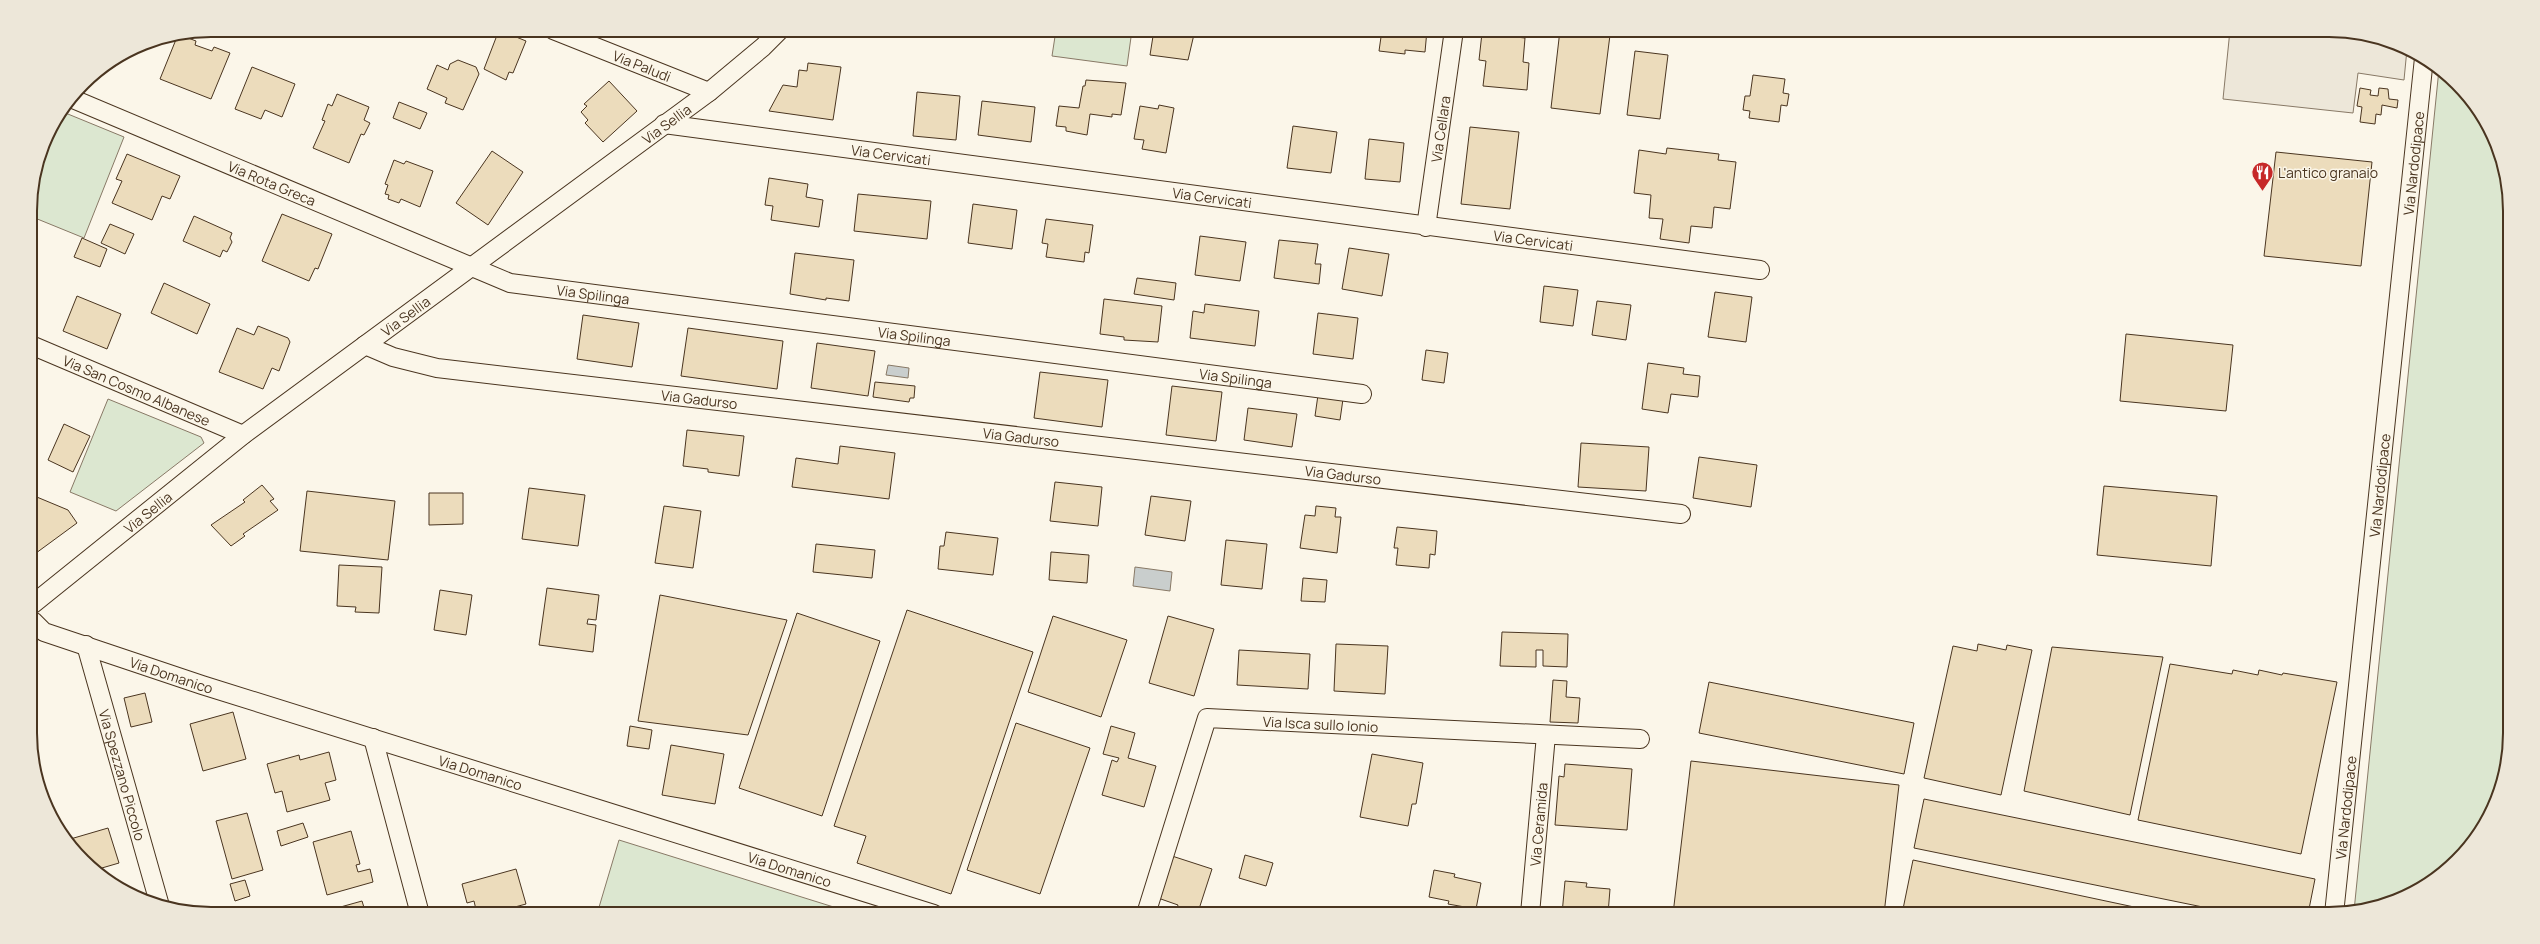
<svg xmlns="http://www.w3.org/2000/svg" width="2540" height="944" font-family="Manrope,sans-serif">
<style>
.green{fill:#dce7d0;stroke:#887966}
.parking{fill:#ede7d9;stroke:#887966}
.water{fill:#c9cecd;stroke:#887966}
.building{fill:#ecdcbc;stroke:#4a3520}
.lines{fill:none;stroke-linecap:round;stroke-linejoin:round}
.minor-casing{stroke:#4a3520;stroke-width:20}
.minor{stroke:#fbf6e9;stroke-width:18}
.labels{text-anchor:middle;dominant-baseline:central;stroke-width:3;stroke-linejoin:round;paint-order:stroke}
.street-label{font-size:14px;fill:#4a3520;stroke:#fbf6e9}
.poi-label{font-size:14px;fill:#4a3520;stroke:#fbf6e9;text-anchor:start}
.rim{fill:none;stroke:#4a3520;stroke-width:2}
</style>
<rect width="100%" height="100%" fill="#fbf6e9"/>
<g class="green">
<polygon points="1056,30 1132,30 1127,66 1052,56"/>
<polygon points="2439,69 2465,92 2491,131 2508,187 2510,733 2500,791 2479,834 2439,877 2387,904 2354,911"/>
<polygon points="63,112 124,137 84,238 30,216 30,199 49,131"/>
<polygon points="108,399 201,437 204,443 116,511 70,492"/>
<polygon points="619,840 856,914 597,914"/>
</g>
<polygon class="parking" points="2230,30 2329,30 2387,40 2407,49 2404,80 2358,73 2353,113 2223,99"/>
<g class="water">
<polygon points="888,365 909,368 908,378 886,375"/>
<polygon points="1135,567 1172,572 1170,591 1133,586"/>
</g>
<g class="building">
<polygon points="499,30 526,41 513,73 509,72 506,80 484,69"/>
<polygon points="1154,30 1195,30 1188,60 1150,55"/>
<polygon points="1382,30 1427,30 1425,52 1405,50 1405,54 1379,51"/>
<polygon points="1560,30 1610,35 1600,114 1551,108"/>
<polygon points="1482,33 1525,38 1523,62 1529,63 1527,90 1483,86 1486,61 1479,60"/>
<polygon points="183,36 196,41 195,45 212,51 214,47 230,53 211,99 160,79 177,37"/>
<polygon points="1635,51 1668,55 1660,119 1627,115"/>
<polygon points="458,60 476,67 479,74 463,110 445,103 447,98 427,89 437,65 448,70 450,64"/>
<polygon points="808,63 841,67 833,120 769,111 783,85 797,87 799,70 807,71"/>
<polygon points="252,67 295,84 282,117 265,110 261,119 235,109"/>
<polygon points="1753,75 1785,79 1783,93 1789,94 1787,106 1781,105 1779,122 1749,118 1750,111 1743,110 1745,96 1750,96"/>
<polygon points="1086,80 1126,83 1121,115 1112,114 1112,117 1090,114 1087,135 1066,131 1066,127 1056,126 1059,106 1079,108 1083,86 1085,86"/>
<polygon points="609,81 637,111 603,142 585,123 588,120 581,112 587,106 584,104"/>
<polygon points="2360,88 2371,90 2370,95 2378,96 2379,88 2388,89 2389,99 2398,100 2397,108 2382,105 2381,115 2376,114 2375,124 2360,122 2362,107 2357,106"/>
<polygon points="917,92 960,96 956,140 913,136"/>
<polygon points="337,94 369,107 364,120 370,123 364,135 361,134 349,163 313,148 325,121 322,120 328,104 332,106"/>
<polygon points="982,101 1035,107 1031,142 978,135"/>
<polygon points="399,102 427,113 420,129 393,118"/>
<polygon points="1159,105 1174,108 1166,153 1142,149 1144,140 1134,139 1140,106 1158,109"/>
<polygon points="1293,126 1337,132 1331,173 1287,168"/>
<polygon points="1470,127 1519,132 1510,209 1461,204"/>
<polygon points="1369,139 1404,143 1400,182 1365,179"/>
<polygon points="1667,148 1719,154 1718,160 1736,162 1730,209 1714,207 1712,228 1691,226 1689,243 1660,239 1663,219 1649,218 1651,195 1634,193 1639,150 1666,154"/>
<polygon points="492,151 523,172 488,225 456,203"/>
<polygon points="2276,152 2372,162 2361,266 2264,256"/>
<polygon points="127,154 180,176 170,199 162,196 152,220 112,203 122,181 116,179"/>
<polygon points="394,160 404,164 406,161 433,171 420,207 401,199 399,203 388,199 389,195 385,194 388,185 385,184"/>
<polygon points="769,178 808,184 806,197 823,200 819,227 771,220 773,206 765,205"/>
<polygon points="858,194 931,201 927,239 854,231"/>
<polygon points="973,204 1017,210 1012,249 968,243"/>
<polygon points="282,214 332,234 318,269 315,268 309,281 262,261"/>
<polygon points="194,216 232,233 230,238 232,242 227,252 223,250 220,257 183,241"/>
<polygon points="1046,219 1093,225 1089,253 1085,252 1084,262 1046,257 1048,244 1042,243"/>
<polygon points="110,224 134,234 125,254 101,243"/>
<polygon points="1200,236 1246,242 1240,281 1195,275"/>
<polygon points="82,238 107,249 100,267 74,257"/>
<polygon points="1279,240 1318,244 1315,264 1321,264 1319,284 1274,278"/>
<polygon points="1349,248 1389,254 1382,296 1342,289"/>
<polygon points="795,253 854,260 849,301 826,298 826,300 790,294"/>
<polygon points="1137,278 1176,283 1174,300 1134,294"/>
<polygon points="164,283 210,304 197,334 151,313"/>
<polygon points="1544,286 1578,290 1573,326 1540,322"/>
<polygon points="1715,292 1752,297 1746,342 1708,337"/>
<polygon points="77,296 121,314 107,349 63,331"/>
<polygon points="1104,299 1162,306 1158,342 1124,340 1124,337 1100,334"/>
<polygon points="1597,301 1631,305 1626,340 1592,335"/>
<polygon points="1205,304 1259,311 1255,346 1190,338 1193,311 1204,313"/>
<polygon points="1318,313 1358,318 1353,359 1313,354"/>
<polygon points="583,315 639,323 632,367 577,359"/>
<polygon points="258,326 288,338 290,342 279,371 272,368 263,389 219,372 237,328 254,335"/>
<polygon points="688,328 783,341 777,389 681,376"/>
<polygon points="2126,334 2233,345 2226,411 2120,401"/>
<polygon points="817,343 875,351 868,396 811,388"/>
<polygon points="1426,350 1448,353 1444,383 1422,380"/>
<polygon points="1648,363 1684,368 1683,374 1700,376 1698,397 1671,394 1668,413 1642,409"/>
<polygon points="1040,372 1108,380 1102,427 1034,418"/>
<polygon points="875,382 915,386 914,398 910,398 909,402 873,397"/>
<polygon points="1172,386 1222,392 1216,441 1166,435"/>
<polygon points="1318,395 1343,399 1340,420 1315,416"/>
<polygon points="1248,408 1297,414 1292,447 1244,440"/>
<polygon points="64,424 90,436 73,472 48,460"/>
<polygon points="687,430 744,436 739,476 708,472 708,469 683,466"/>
<polygon points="1581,443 1649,447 1646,491 1578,487"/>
<polygon points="840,446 895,453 889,499 792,487 796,458 838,464"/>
<polygon points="1699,457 1757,465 1751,507 1693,498"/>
<polygon points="1055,482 1102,487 1098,526 1050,521"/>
<polygon points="262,485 274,499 270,501 278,510 243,534 245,536 231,546 211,525 245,502 243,500"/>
<polygon points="2104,486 2217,496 2211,566 2097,555"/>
<polygon points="529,488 585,495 578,546 522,539"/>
<polygon points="307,491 395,501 388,560 300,551"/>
<polygon points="429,493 463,493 463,524 429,525"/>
<polygon points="32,495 68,510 77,523 32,556"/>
<polygon points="1151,496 1191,501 1185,541 1145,535"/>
<polygon points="664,506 701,511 693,568 655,563"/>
<polygon points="1316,506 1336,508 1335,517 1341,517 1337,553 1300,548 1305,515 1315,516"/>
<polygon points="1397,527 1437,531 1435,555 1430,554 1429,568 1396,565 1398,548 1394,548"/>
<polygon points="946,532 998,538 993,575 938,569 940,546 944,546"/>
<polygon points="1226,540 1267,544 1262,589 1221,585"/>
<polygon points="816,544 875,550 872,578 813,572"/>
<polygon points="1051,552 1089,555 1087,583 1049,580"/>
<polygon points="339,565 382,567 379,613 355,612 356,607 337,606"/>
<polygon points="1303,578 1327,580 1325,602 1301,601"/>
<polygon points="547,588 599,595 596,620 588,619 587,624 596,625 593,652 539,645"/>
<polygon points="440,590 472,595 466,635 434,630"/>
<polygon points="660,595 787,620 748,735 638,721"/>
<polygon points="907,610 1033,652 951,894 857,863 866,836 834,826"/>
<polygon points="797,613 880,641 822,816 739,788"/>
<polygon points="1053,616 1127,640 1101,717 1028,692"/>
<polygon points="1168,616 1214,629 1194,696 1149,683"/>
<polygon points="1502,632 1568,634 1567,667 1543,666 1543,650 1536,650 1536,667 1500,666"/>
<polygon points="1336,644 1388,646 1385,694 1334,691"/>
<polygon points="1978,644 2006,650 2007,645 2032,650 2001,795 1924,778 1953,646 1977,651"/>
<polygon points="2052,647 2163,657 2130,815 2024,791"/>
<polygon points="1239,650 1310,654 1308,689 1237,685"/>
<polygon points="2170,664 2232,674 2233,670 2258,675 2259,670 2282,675 2283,673 2337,682 2301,854 2138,820"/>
<polygon points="1553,680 1567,681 1566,697 1580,698 1578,723 1550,722"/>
<polygon points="1709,682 1914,723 1904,774 1699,733"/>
<polygon points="145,693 152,722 131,727 124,698"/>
<polygon points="233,712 246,759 203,771 190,724"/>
<polygon points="1016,723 1090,748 1040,894 967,870"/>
<polygon points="630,726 652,730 649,749 627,746"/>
<polygon points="1111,726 1135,733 1128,758 1156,766 1144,807 1102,795 1112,760 1117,762 1119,758 1103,754"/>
<polygon points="671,745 724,754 715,804 662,795"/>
<polygon points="329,752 336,780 325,783 330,800 287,812 282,791 275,793 267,764 299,755 300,760"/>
<polygon points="1372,754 1423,763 1416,804 1412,804 1408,826 1360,817"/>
<polygon points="1691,761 1899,785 1884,914 1673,914"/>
<polygon points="1565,764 1632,769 1627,830 1555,825 1559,776 1564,777"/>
<polygon points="1924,799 2315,879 2308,914 2237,914 1914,848"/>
<polygon points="247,813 263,870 232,879 216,821"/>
<polygon points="303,823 308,837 281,846 277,831"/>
<polygon points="108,828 119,863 95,870 75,853 67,840"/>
<polygon points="351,831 360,864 356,865 358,872 370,869 373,882 327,895 313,842"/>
<polygon points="1245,855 1273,863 1266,886 1239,878"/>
<polygon points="1172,856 1212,869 1199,909 1216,914 1175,914 1178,905 1158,898"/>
<polygon points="1913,860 2167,914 1902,914"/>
<polygon points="516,869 526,904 489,914 477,914 474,901 467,903 462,884"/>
<polygon points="1434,870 1455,874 1454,877 1481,883 1476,909 1448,904 1449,901 1429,897"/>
<polygon points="245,880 250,896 235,901 230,884"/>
<polygon points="1565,881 1587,883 1586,887 1610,889 1608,914 1562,914"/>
<polygon points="362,901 366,914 320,914 319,913"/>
<polygon points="1247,907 1265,912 1266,908 1286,914 1245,914"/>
</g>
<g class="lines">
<defs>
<g id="minor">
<path id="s1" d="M553,30L709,92"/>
<path id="s2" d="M73,99L510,283L1362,394"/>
<path id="s3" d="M664,124L1760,270"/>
<path id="s4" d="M1426,227L1454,30"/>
<path id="s5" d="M31,345L243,435"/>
<path id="s6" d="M365,345L393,357L437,368L1681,514"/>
<path id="s7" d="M33,604L243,435L709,92L763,47L780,30"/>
<path id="s8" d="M33,621L44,632L202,685L934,914"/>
<path id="s9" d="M86,645L160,906"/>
<polyline points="373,738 420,914"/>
<path id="s10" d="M1146,914L1207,718L1640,739"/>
<path id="s11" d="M1530,914L1546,735"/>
<path id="s12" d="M2334,914L2424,58"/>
</g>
</defs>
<use href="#minor" class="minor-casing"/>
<use href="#minor" class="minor"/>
</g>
<defs>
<symbol id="restaurant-pin" viewBox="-11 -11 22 30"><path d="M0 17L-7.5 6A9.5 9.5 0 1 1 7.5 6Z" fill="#c62828" stroke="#fbf6e9"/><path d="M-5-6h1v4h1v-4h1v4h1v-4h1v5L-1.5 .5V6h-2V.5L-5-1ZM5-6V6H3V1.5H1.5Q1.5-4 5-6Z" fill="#fff"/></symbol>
</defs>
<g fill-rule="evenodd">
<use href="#restaurant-pin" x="2250" y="160" width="25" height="34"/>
</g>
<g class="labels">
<g class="street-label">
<text stroke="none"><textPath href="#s1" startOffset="96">Via Paludi</textPath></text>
<text stroke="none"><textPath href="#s7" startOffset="795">Via Sellia</textPath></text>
<text stroke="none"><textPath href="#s4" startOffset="99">Via Cellara</textPath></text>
<text stroke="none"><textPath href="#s3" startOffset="229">Via Cervicati</textPath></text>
<text stroke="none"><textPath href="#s12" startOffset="755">Via Nardodipace</textPath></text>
<text stroke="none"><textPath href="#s2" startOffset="216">Via Rota Greca</textPath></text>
<text stroke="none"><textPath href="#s3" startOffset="553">Via Cervicati</textPath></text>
<text stroke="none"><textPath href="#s3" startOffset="877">Via Cervicati</textPath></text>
<text stroke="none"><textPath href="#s2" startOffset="558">Via Spilinga</textPath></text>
<text stroke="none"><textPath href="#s7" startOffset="471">Via Sellia</textPath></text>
<text stroke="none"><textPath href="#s2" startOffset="882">Via Spilinga</textPath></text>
<text stroke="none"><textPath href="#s2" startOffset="1206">Via Spilinga</textPath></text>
<text stroke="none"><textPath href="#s5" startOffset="115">Via San Cosmo Albanese</textPath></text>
<text stroke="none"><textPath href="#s6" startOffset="340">Via Gadurso</textPath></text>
<text stroke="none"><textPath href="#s6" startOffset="664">Via Gadurso</textPath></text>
<text stroke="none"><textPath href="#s6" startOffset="988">Via Gadurso</textPath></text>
<text stroke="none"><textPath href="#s12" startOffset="431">Via Nardodipace</textPath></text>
<text stroke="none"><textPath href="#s7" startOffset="147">Via Sellia</textPath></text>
<text stroke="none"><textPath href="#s8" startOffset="150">Via Domanico</textPath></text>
<text stroke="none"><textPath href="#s10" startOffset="319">Via Isca sullo Ionio</textPath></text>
<text stroke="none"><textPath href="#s8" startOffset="474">Via Domanico</textPath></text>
<text stroke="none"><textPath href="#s9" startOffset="135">Via Spezzano Piccolo</textPath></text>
<text stroke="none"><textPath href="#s12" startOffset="107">Via Nardodipace</textPath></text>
<text stroke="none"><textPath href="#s11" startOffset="90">Via Ceramida</textPath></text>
<text stroke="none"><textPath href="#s8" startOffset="798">Via Domanico</textPath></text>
</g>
<g class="poi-label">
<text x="2278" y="172">L'antico granaio</text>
</g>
</g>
<path d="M0 0H2540V944H0ZM211 37H2329A174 174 0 0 1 2503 211V733A174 174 0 0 1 2329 907H211A174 174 0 0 1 37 733V211A174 174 0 0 1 211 37Z" fill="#ede7d9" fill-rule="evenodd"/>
<path class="rim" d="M211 37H2329A174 174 0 0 1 2503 211V733A174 174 0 0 1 2329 907H211A174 174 0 0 1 37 733V211A174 174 0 0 1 211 37Z"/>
</svg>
